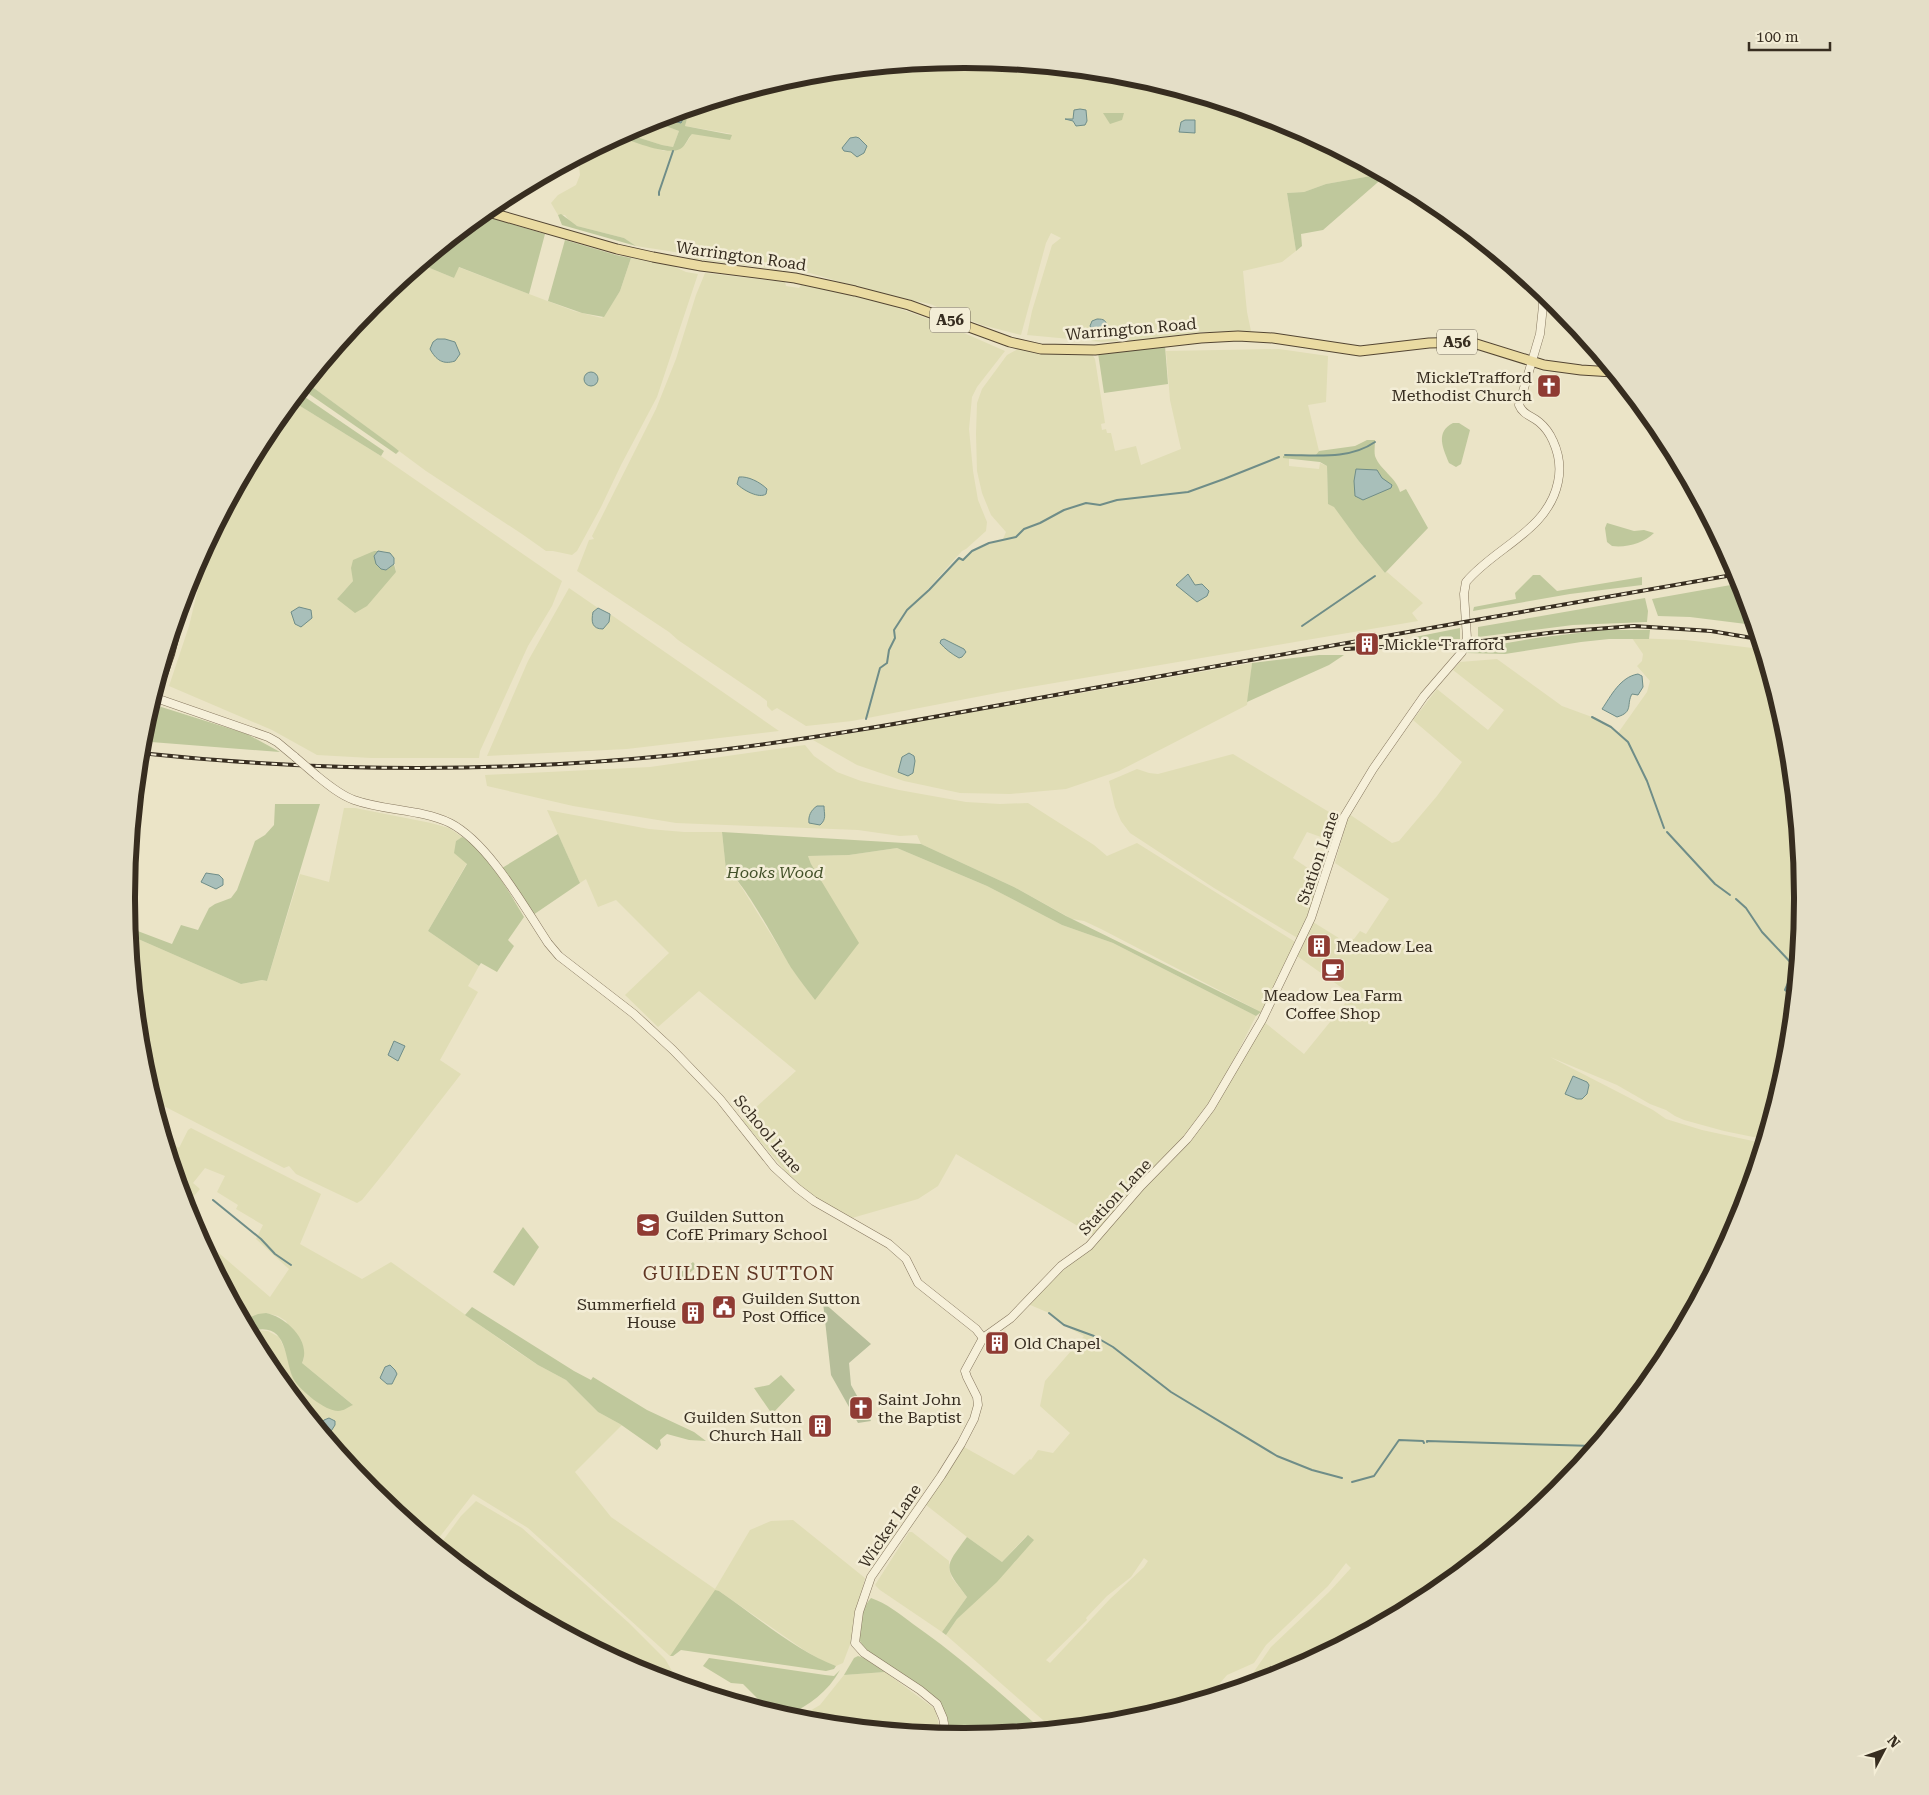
<svg xmlns="http://www.w3.org/2000/svg" width="1929" height="1795" font-family="'Roboto Serif',serif">
<style>
.farmland{fill:#e0ddb5;fill-rule:evenodd}
.green{fill:#bfc89c}
.cemetery{fill:#b6be9a}
.water{fill:#a8bfba;stroke:#6f8d88}
.lines{fill:none;stroke-linecap:round;stroke-linejoin:round}
.stream{stroke:#6f8d88;stroke-width:2}
.tertiary-casing{stroke:#85765e;stroke-width:9}
.primary-casing{stroke:#534532;stroke-width:11}
.trunk-casing{stroke:#534532;stroke-width:12}
.tertiary{stroke:#f6f0da;stroke-width:8}
.primary{stroke:#eadba2;stroke-width:9}
.trunk{stroke:#dec380;stroke-width:10}
.rail-casing{stroke:#372d20;stroke-width:4}
.rail{stroke:#f3edd6;stroke-width:2;stroke-dasharray:5.5;stroke-linecap:butt}
.tertiary-bridge-casing{stroke:#85765e;stroke-width:9;stroke-linecap:butt}
.trunk-bridge-casing{stroke:#534532;stroke-width:12;stroke-linecap:butt}
.tertiary-bridge{stroke:#f6f0da;stroke-width:8}
.trunk-bridge{stroke:#dec380;stroke-width:10}
.labels{text-anchor:middle;dominant-baseline:central;stroke-width:5;stroke-linejoin:round;paint-order:stroke}
.shield{fill:#f3edd6;stroke:#6f6757;stroke-width:1}
.shield-label{font-size:15px;font-weight:bold;fill:#372d20}
.street-label{font-size:16px;fill:#372d20;stroke:#f3edd6}
.poi-label{font-size:16px;fill:#372d20;stroke:#f3edd6;text-anchor:start}
.park-label{font-size:16px;font-style:italic;fill:#435129;stroke:#f3edd6}
.quarter-label{font-size:19px;letter-spacing:1px;fill:#603623;stroke:#f3edd6}
.rim{fill:none;stroke:#372d20;stroke-width:6}
</style>
<rect width="100%" height="100%" fill="#ebe4c7"/>
<g class="farmland">
<path d="M965,59L1128,75L1286,123L1382,174L1326,184L1304,192L1287,193L1296,251L1282,262L1243,271L1247,312L1251,331L1201,332L1152,339L1102,342L1027,335L1032,311L1052,245L1061,238L1051,233L1046,243L1021,335L982,325L930,304L877,293L810,273L694,259V255L636,246L624,238L577,226L570,222L565,215H558L551,203L558,195L576,185L580,175L578,158L618,136L664,151L685,145L692,134H732L685,126L690,108L801,75ZM1086,110L1087,121L1074,125L1073,121L1068,120L1073,119ZM1185,120H1195V133L1179,132L1181,122Z"/>
<polygon points="663,117 660,124 679,131 673,147 662,145 624,133 644,122"/>
<polygon points="507,195 506,207 502,206 500,211 489,208"/>
<polygon points="631,258 673,266 686,272 698,274 657,397 621,465 601,507 577,551 572,555 553,551 546,551 522,534 426,471 307,383 372,304 420,264 454,278 458,267 574,311 602,318 620,291"/>
<polygon points="705,273 785,282 786,286 799,288 802,283 867,297 948,326 1005,351 977,387 972,397 969,429 973,471 978,500 987,522 986,531 966,549 962,551 919,599 959,558 963,559 972,551 1003,539 1006,532 991,515 982,493 977,471 976,434 977,403 982,389 1007,355 1018,349 1043,354 1092,354 1095,359 1105,423 1101,424 1102,430 1106,429 1107,433 1111,433 1115,451 1136,446 1141,465 1181,449 1170,400 1166,351 1279,349 1328,356 1326,402 1308,405 1319,451 1315,456 1285,455 1283,458 1289,458 1289,466 1319,469 1320,463 1327,466 1328,504 1334,506 1358,540 1385,573 1387,572 1423,603 1412,613 1418,621 1002,692 852,721 806,726 777,708 772,711 767,706 767,701 759,695 678,640 669,632 577,571 589,540 594,539 592,536 656,409 676,359 696,295"/>
<path d="M292,401L381,456L562,581L552,606L528,646L480,751L479,758H371L317,755L272,730L169,686L189,626L210,539L267,431ZM373,551H383L394,558L396,572L337,599L353,581Z"/>
<polygon points="569,588 598,608 593,612 609,622 610,614 779,731 627,749 487,756 528,661"/>
<path d="M1632,638L1686,640L1761,649L1787,734L1803,898L1787,1061L1763,1139L1724,1131L1684,1120L1675,1116L1666,1110L1650,1104L1617,1085L1550,1057L1653,1110L1666,1119L1702,1130L1762,1143L1739,1219L1709,1275L1707,1274L1708,1277L1662,1364L1557,1491L1430,1595L1285,1673L1226,1690L1239,1679L1253,1673L1271,1647L1329,1592L1351,1568L1346,1563L1328,1586L1266,1645L1254,1663L1227,1675L1209,1696L1128,1720L1052,1728L946,1635L957,1619L1015,1562L1027,1535L1002,1562L967,1537L926,1505L964,1447L1014,1475L1030,1459L1031,1460L1038,1450L1053,1453L1070,1433L1040,1406L1045,1381L1084,1336L1064,1325L1049,1313L1028,1304L1061,1272L1090,1249L1131,1201L1185,1146L1263,1021L1304,1054L1352,995L1297,956L1313,922L1342,940L1354,939L1360,931L1366,934L1389,899L1335,863L1349,814L1392,843L1399,841L1437,796L1462,762L1413,720L1437,689L1488,730L1504,710L1453,670L1460,662L1497,659L1562,706L1592,717L1618,733L1647,692L1650,681L1637,666L1642,661L1643,654ZM1144,1558L1148,1561L1144,1567L1110,1599L1050,1663L1046,1660L1087,1620L1086,1618L1107,1596L1131,1577Z"/>
<polygon points="1252,663 1247,705 1119,771 1066,789 1010,794 960,793 904,781 857,765 813,740"/>
<polygon points="805,745 814,756 837,772 861,781 899,790 966,802 1000,804 1028,803 1094,845 1107,856 1137,843 1297,943 1261,1012 1101,929 1084,921 1072,919 1014,887 921,844 917,835 900,836 858,830 676,823 573,806 487,786 485,775 650,767"/>
<polygon points="1233,754 1334,815 1339,820 1332,841 1307,832 1293,858 1321,877 1299,939 1214,888 1130,833 1121,821 1115,807 1109,781 1137,769 1149,773 1158,774"/>
<polygon points="344,808 355,808 431,823 449,828 462,837 456,841 467,863 428,931 479,966 468,986 478,992 440,1060 461,1074 392,1163 362,1200 357,1203 296,1174 289,1166 284,1168 154,1101 142,1061 129,935 241,984 262,980 267,981 300,874 329,882"/>
<polygon points="547,810 649,829 684,832 722,832 726,870 732,873 744,891 793,970 815,1000 811,864 808,856 849,855 897,848 987,886 1062,925 1113,943 1256,1016 1219,1089 1189,1130 1093,1235 956,1154 938,1186 918,1199 852,1218 817,1200 787,1173 742,1120 796,1071 699,991 658,1027 625,995 669,953 616,900 598,907 586,879 580,883"/>
<polygon points="191,1128 321,1194 300,1244 362,1279 391,1262 512,1348 538,1365 566,1380 598,1412 622,1425 575,1472 611,1517 715,1589 750,1530 771,1521 793,1520 865,1578 851,1642 843,1663 836,1666 823,1661 804,1650 719,1591 670,1656 528,1528 473,1494 435,1543 371,1490 267,1363 252,1335 256,1330 268,1331 279,1337 287,1354 291,1373 307,1395 323,1405 337,1411 352,1404 302,1363 304,1358 286,1321 278,1316 266,1313 244,1320 189,1218 189,1211 206,1226 199,1236 270,1297 289,1269 256,1239 263,1225 236,1209 238,1205 217,1192 225,1176 205,1168 193,1183 200,1189 193,1197 183,1190 182,1192 168,1148 172,1143 179,1148 188,1130"/>
<polygon points="476,1501 522,1528 629,1623 665,1659 679,1683 643,1672 498,1595 439,1546 461,1516"/>
<polygon points="909,1532 912,1532 949,1561 949,1569 952,1578 967,1597 942,1632 880,1590 875,1585"/>
<polygon points="885,1672 935,1709 941,1734 796,1719 820,1705 844,1675"/>
</g>
<g class="green">
<path d="M690,108L685,126L732,135L730,140L692,134C687,139 686,146 680,149C667,156 632,141 618,136L624,133L662,145L673,147L679,131L660,124L663,117Z"/>
<polygon points="1103,113 1124,113 1122,120 1110,124"/>
<polygon points="1382,174 1385,176 1323,230 1301,234 1302,246 1296,251 1287,193 1304,192 1326,184"/>
<polygon points="561,214 577,226 624,238 636,246 562,225 558,215"/>
<polygon points="481,215 545,234 529,294 459,267 454,278 420,264"/>
<polygon points="565,240 616,255 631,258 620,291 604,317 582,313 548,301"/>
<polygon points="1165,346 1168,384 1104,393 1098,353"/>
<polygon points="307,383 394,447 399,451 396,454 302,389"/>
<polygon points="299,393 384,451 381,456 292,401"/>
<path d="M1453,423H1459L1470,430L1461,464L1456,467L1449,463C1443,448 1435,432 1453,423Z"/>
<path d="M1367,440H1375C1375,445 1374,451 1375,456C1380,470 1396,477 1400,492L1406,489L1428,528L1385,573L1358,540L1334,507L1328,504L1327,466L1320,462L1283,458V456H1315L1319,451L1355,446Z"/>
<path d="M1607,523L1634,531L1644,530L1654,533C1644,543 1626,548 1612,546L1607,542L1605,528Z"/>
<polygon points="374,551 378,551 374,556 386,570 394,564 396,572 367,606 355,613 337,599 353,581 351,568 353,560"/>
<polygon points="1533,575 1540,575 1557,591 1642,577 1642,585 1570,594 1473,611 1474,607 1516,599 1515,593"/>
<polygon points="1742,583 1754,625 1690,617 1658,616 1652,599"/>
<polygon points="1645,598 1648,611 1647,622 1573,625 1478,637 1478,627"/>
<polygon points="1460,628 1460,639 1409,641 1415,637"/>
<polygon points="1603,630 1650,630 1649,639 1609,639 1581,642 1505,654 1466,653 1466,650 1536,638"/>
<polygon points="1319,655 1344,655 1329,665 1247,702 1252,663"/>
<polygon points="155,705 247,734 280,752 151,742 143,740"/>
<polygon points="275,804 320,804 267,981 262,980 241,984 129,935 128,924 135,930 172,944 181,925 198,930 209,908 215,904 231,898 237,890 255,841 265,835 274,825"/>
<path d="M722,832L921,844L1014,887L1066,916L1261,1012L1256,1016L1113,943L1062,925L987,886L897,848L849,855L808,856L811,864L859,943L815,1000C807,990 799,979 792,969C780,950 742,877 726,870Z"/>
<polygon points="558,834 580,883 533,915 502,868"/>
<path d="M462,837C485,847 511,896 524,917L508,940L514,946L497,972L481,963L479,966L428,931L467,864L454,853L456,841Z"/>
<polygon points="523,1227 539,1247 514,1286 493,1272"/>
<polygon points="693,1262 697,1267 683,1278 679,1274"/>
<polygon points="472,1307 574,1371 591,1380 593,1377 647,1410 694,1432 706,1441 689,1440 667,1434 660,1440 661,1445 657,1450 620,1424 598,1412 566,1380 538,1365 465,1315"/>
<path d="M266,1313C286,1317 312,1341 302,1363L353,1405C348,1407 344,1411 338,1411C325,1411 301,1391 294,1380C284,1362 289,1324 256,1330L252,1335L244,1320L258,1314Z"/>
<polygon points="781,1375 795,1390 772,1414 754,1388 769,1385"/>
<path d="M1028,1535L1034,1540L997,1582L957,1619L946,1635L942,1632L967,1597C944,1566 943,1569 967,1537L1002,1562Z"/>
<path d="M715,1590L719,1591C754,1615 798,1652 836,1666L834,1669L826,1671L681,1650L673,1656H670Z"/>
<path d="M871,1598C886,1603 900,1614 913,1624C959,1656 999,1692 1041,1729L965,1736L950,1735L949,1724L942,1706L869,1652C865,1648 860,1643 859,1638C857,1626 863,1606 871,1598Z"/>
<polygon points="545,1612 563,1624 560,1628 540,1617"/>
<polygon points="858,1656 864,1658 885,1672 844,1675 854,1658"/>
<path d="M709,1658L825,1675L834,1676L840,1670C828,1692 809,1705 787,1716L770,1711L743,1684L731,1683L703,1666Z"/>
</g>
<polygon class="cemetery" points="823,1302 871,1344 849,1363 851,1385 871,1421 858,1423 831,1375"/>
<g class="water">
<polygon points="1080,109 1086,110 1087,121 1085,125 1076,126 1073,121 1065,119 1073,119 1074,110"/>
<polygon points="685,110 686,113 681,123 666,119 666,116"/>
<polygon points="1185,120 1195,120 1195,133 1179,132 1181,122"/>
<polygon points="856,137 859,138 867,146 864,153 857,157 851,152 844,151 842,148 850,138"/>
<path d="M1097,319C1104,319 1106,320 1107,327L1094,333L1090,326L1092,321Z"/>
<path d="M437,339H445L455,342L460,354L455,361C443,365 436,360 430,349L433,342Z"/>
<circle cx="591" cy="379" r="7"/>
<polygon points="1356,469 1377,470 1382,478 1392,485 1391,488 1363,500 1355,496 1354,481"/>
<path d="M739,477C748,476 760,482 767,489L766,494C759,499 743,490 737,484Z"/>
<polygon points="378,551 390,553 394,558 394,564 386,570 381,569 376,564 374,556"/>
<polygon points="1188,574 1195,585 1202,584 1209,591 1207,596 1197,602 1176,585"/>
<polygon points="299,607 311,610 312,618 301,627 295,624 291,612"/>
<path d="M598,608L610,614L609,622L603,629C592,629 591,622 593,612Z"/>
<path d="M944,639L964,649L966,652L962,657L959,658C952,654 945,649 940,643L941,640Z"/>
<path d="M1638,674L1642,676L1643,687L1638,695L1632,694C1626,704 1634,712 1617,717L1602,709C1611,696 1620,677 1638,674Z"/>
<polygon points="909,753 914,756 915,761 913,773 908,776 898,772 902,757"/>
<path d="M817,806H824C824,814 827,819 820,825L809,823C808,816 811,810 817,806Z"/>
<polygon points="206,873 219,875 223,879 223,885 216,889 201,882"/>
<polygon points="394,1041 405,1046 398,1061 388,1055"/>
<polygon points="1573,1076 1587,1082 1589,1085 1587,1094 1582,1099 1577,1099 1565,1094"/>
<polygon points="390,1365 395,1370 397,1374 392,1384 387,1384 380,1378 385,1367"/>
<polygon points="329,1418 335,1421 335,1425 328,1436 319,1427 324,1420"/>
</g>
<g class="lines">
<g class="stream">
<polyline points="659,195 659,192 673,151"/>
<path d="M1285,455C1315,455 1349,460 1375,442"/>
<polyline points="1302,626 1375,576"/>
<polyline points="1592,717 1611,727 1628,742 1647,781 1664,828"/>
<polyline points="866,719 880,668 887,663 889,650 895,638 894,630 907,610 929,590 959,558 963,560 972,551 989,543 1016,537 1024,529 1040,523 1064,510 1086,503 1100,505 1117,500 1188,492 1224,479 1279,457"/>
<polyline points="1667,832 1715,884 1730,895"/>
<polyline points="1736,899 1746,908 1762,932 1794,966 1795,970"/>
<polyline points="1792,974 1785,990 1793,996"/>
<polyline points="213,1200 261,1239 275,1254 291,1265"/>
<polyline points="1049,1313 1064,1325 1094,1336 1113,1347 1171,1392 1277,1456 1312,1470 1342,1478"/>
<polyline points="1427,1442 1427,1441 1594,1446"/>
<polyline points="1352,1482 1374,1476 1399,1440 1423,1441 1424,1443"/>
</g>
<defs>
<g id="tertiary">
<polyline points="153,697 268,737 277,742 295,757"/>
<path d="M316,775C327,784 340,795 354,800C385,811 420,809 450,823C489,843 524,907 548,943L559,956L634,1014L673,1050L720,1099L774,1167L797,1188L814,1201L889,1244L906,1259L918,1283L976,1329L983,1338"/>
<path d="M946,1734L943,1718L937,1704L920,1690L864,1653L855,1643L859,1612L871,1577L941,1476L961,1444L974,1419L978,1405L977,1397L967,1377L965,1371L983,1338L1011,1318L1061,1266L1089,1246L1141,1186L1187,1139L1211,1107L1262,1020L1311,918L1344,817L1373,769L1424,696L1462,652L1467,638L1464,594L1466,582C1495,547 1548,531 1558,482C1561,468 1559,454 1553,441C1550,434 1545,427 1539,422C1532,416 1523,415 1519,405L1540,334L1543,306L1542,292"/>
</g>
<polyline id="primary" points="485,211 617,249 653,257 701,266 795,278 855,291 909,305 1010,342 1041,349 1095,350 1201,338 1238,336 1273,338 1360,351 1429,343 1470,342 1544,365 1581,370 1613,372"/>
<polyline id="trunk" points="157,688 169,654 184,594"/>
</defs>
<use href="#tertiary" class="tertiary-casing"/>
<use href="#primary" class="primary-casing"/>
<use href="#trunk" class="trunk-casing"/>
<use href="#tertiary" class="tertiary"/>
<use href="#primary" class="primary"/>
<use href="#trunk" class="trunk"/>
<defs>
<g id="rail">
<polyline points="1345,649 1474,642 1557,632 1634,626 1711,631 1758,639"/>
<path d="M140,753C317,772 497,773 675,755C831,739 985,707 1139,680C1339,644 1538,609 1738,574"/>
</g>
</defs>
<use href="#rail" class="rail-casing"/>
<use href="#rail" class="rail"/>
<defs>
<polyline id="tertiary-bridge" points="295,757 316,775"/>
<polyline id="trunk-bridge" points="151,704 157,688"/>
</defs>
<use href="#tertiary-bridge" class="tertiary-bridge-casing"/>
<use href="#trunk-bridge" class="trunk-bridge-casing"/>
<use href="#tertiary-bridge" class="tertiary-bridge"/>
<use href="#trunk-bridge" class="trunk-bridge"/>
</g>
<defs>
<symbol id="church-square" viewBox="-11 -11 22 22"><rect x="-9" y="-9" width="18" height="18" rx="4" fill="#8f3b33" stroke="#f3edd6"/><path d="M-1.2-6h2.4v3.5h3.3v2.4h-3.3V6h-2.4V-.1h-3.3v-2.4h3.3Z" fill="#fff"/></symbol>
<symbol id="building-square" viewBox="-11 -11 22 22"><rect x="-9" y="-9" width="18" height="18" rx="4" fill="#8f3b33" stroke="#f3edd6"/><path d="M-4-6H4V6H1V3H-1V6H-4ZM-2.5-4.3h1.7v1.8h-1.7ZM.8-4.3h1.7v1.8H.8ZM-2.5-1h1.7V.8h-1.7ZM.8-1h1.7V.8H.8Z" fill="#fff"/></symbol>
<symbol id="cafe-square" viewBox="-11 -11 22 22"><rect x="-9" y="-9" width="18" height="18" rx="4" fill="#8f3b33" stroke="#f3edd6"/><path d="M-5.5-4.5H6V0H3Q3 3.5 0 3.5H-2.5Q-5.5 3.5-5.5 0ZM3-3.2v2h1.7v-2ZM-6 4.5H4V6H-6Z" fill="#fff"/></symbol>
<symbol id="school-square" viewBox="-11 -11 22 22"><rect x="-9" y="-9" width="18" height="18" rx="4" fill="#8f3b33" stroke="#f3edd6"/><path d="M0-5L7-2L0 1L-7-2ZM-4 1L0 2.5L4 1V4Q0 6-4 4Z" fill="#fff"/></symbol>
<symbol id="civic-square" viewBox="-11 -11 22 22"><rect x="-9" y="-9" width="18" height="18" rx="4" fill="#8f3b33" stroke="#f3edd6"/><path d="M-.6-6.5H3V-4.5H.6V-3L4-1V1h2V6H-6V1h2V-1L-.6-3ZM-1.2 2.5V6h2.4V2.5Z" fill="#fff"/></symbol>
</defs>
<g fill-rule="evenodd">
<use href="#church-square" x="1535" y="372" width="28" height="28"/>
<use href="#building-square" x="1353" y="630" width="28" height="28"/>
<use href="#building-square" x="1305" y="932" width="28" height="28"/>
<use href="#cafe-square" x="1319" y="956" width="28" height="28"/>
<use href="#school-square" x="634" y="1211" width="28" height="28"/>
<use href="#civic-square" x="710" y="1293" width="28" height="28"/>
<use href="#building-square" x="679" y="1299" width="28" height="28"/>
<use href="#building-square" x="983" y="1329" width="28" height="28"/>
<use href="#church-square" x="847" y="1394" width="28" height="28"/>
<use href="#building-square" x="806" y="1412" width="28" height="28"/>
</g>
<g class="labels">
<g class="shield">
<rect x="930" y="307.5" width="40" height="25" rx="4"/>
<rect x="1437" y="329.5" width="40" height="25" rx="4"/>
</g>
<g class="shield-label">
<text x="950" y="320">A56</text>
<text x="1457" y="342">A56</text>
</g>
<g class="street-label">
<text transform="translate(741 256) rotate(8)">Warrington Road</text>
<text transform="translate(1131 329) rotate(-5)">Warrington Road</text>
<text transform="translate(1318 858) rotate(-71)">Station Lane</text>
<text transform="translate(768 1134) rotate(50)">School Lane</text>
<text transform="translate(1115 1197) rotate(-47)">Station Lane</text>
<text transform="translate(890 1526) rotate(-56)">Wicker Lane</text>
</g>
<g class="poi-label">
<text x="1532" y="377" text-anchor="end">MickleTrafford<tspan x="1532" dy="18">Methodist Church</tspan></text>
<text x="1384" y="644">Mickle Trafford</text>
<text x="1336" y="946">Meadow Lea</text>
<text x="1333" y="995" text-anchor="middle">Meadow Lea Farm<tspan x="1333" dy="18">Coffee Shop</tspan></text>
<text x="666" y="1216">Guilden Sutton<tspan x="666" dy="18">CofE Primary School</tspan></text>
<text x="742" y="1298">Guilden Sutton<tspan x="742" dy="18">Post Office</tspan></text>
<text x="676" y="1304" text-anchor="end">Summerfield<tspan x="676" dy="18">House</tspan></text>
<text x="1014" y="1343">Old Chapel</text>
<text x="878" y="1399">Saint John<tspan x="878" dy="18">the Baptist</tspan></text>
<text x="802" y="1417" text-anchor="end">Guilden Sutton<tspan x="802" dy="18">Church Hall</tspan></text>
</g>
<g class="park-label">
<text x="775" y="872">Hooks Wood</text>
</g>
<g class="quarter-label">
<text x="739" y="1273">GUILDEN SUTTON</text>
</g>
</g>
<path d="M0 0H1929V1795H0ZM964 68H965A829 829 0 0 1 1794 897V899A829 829 0 0 1 965 1728H964A829 829 0 0 1 135 899V897A829 829 0 0 1 964 68Z" fill="#e4dec7" fill-rule="evenodd"/>
<path class="rim" d="M964 68H965A829 829 0 0 1 1794 897V899A829 829 0 0 1 965 1728H964A829 829 0 0 1 135 899V897A829 829 0 0 1 964 68Z"/>
<g transform="translate(1884 1750) rotate(49)" stroke="#f3edd6" stroke-width="4" paint-order="stroke">
<path d="M0-4L9 19L0 12L-9 19Z" fill="#372d20"/>
<text y="-8" font-size="14" font-weight="bold" text-anchor="middle" fill="#372d20">N</text>
</g>
<path d="M1749 42v8h81v-8" fill="none" stroke="#372d20" stroke-width="2.5"/>
<text x="1756" y="42" font-size="15" fill="#372d20" stroke="#f3edd6" stroke-width="4" paint-order="stroke">100 m</text>
</svg>
